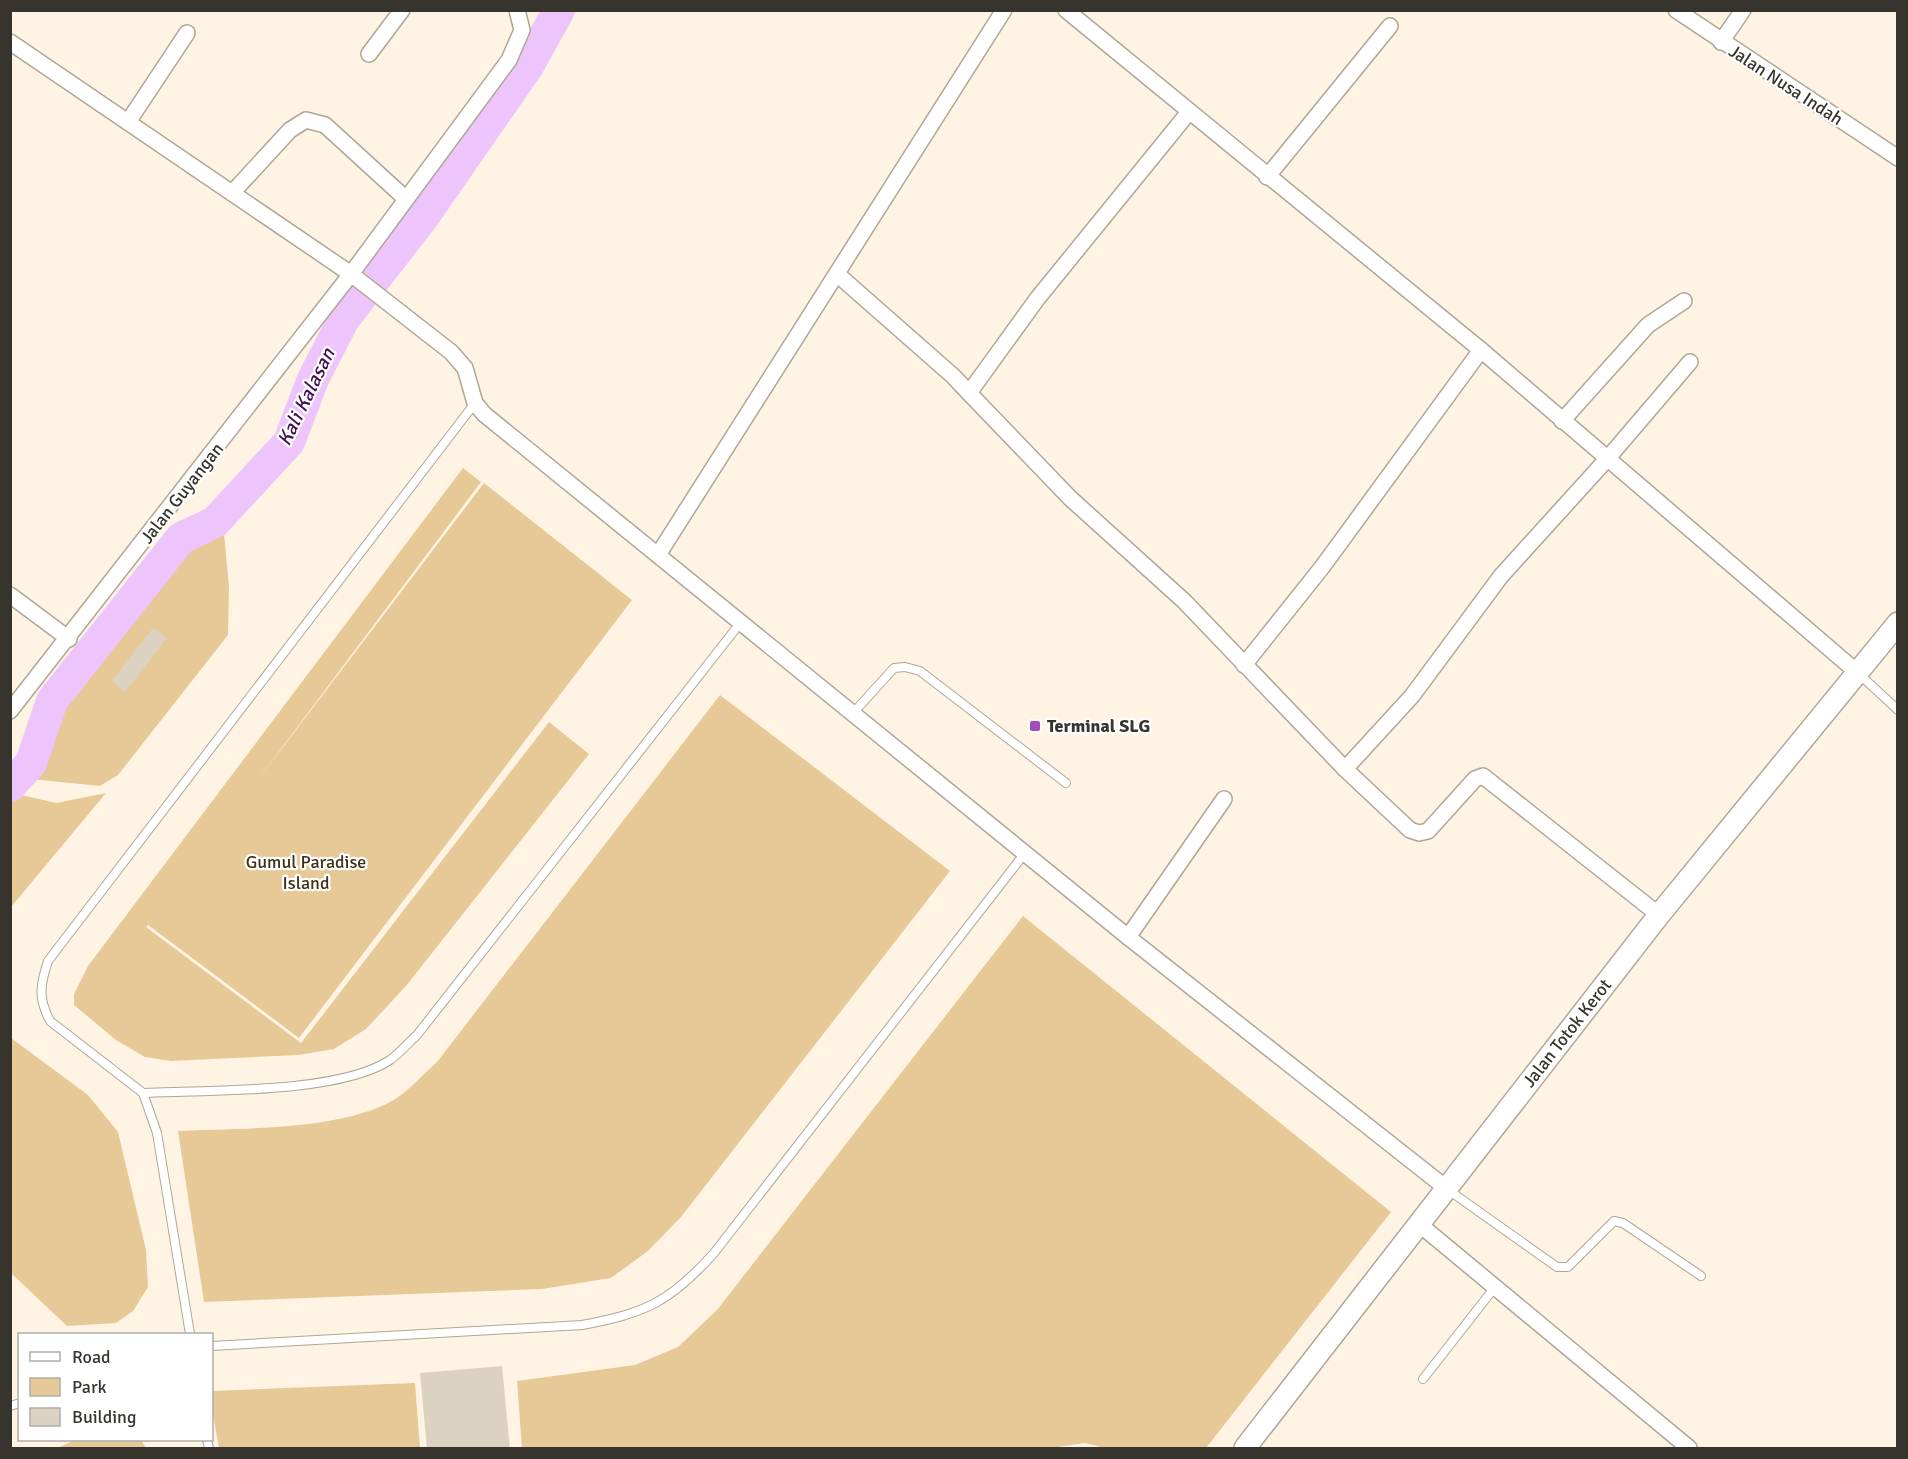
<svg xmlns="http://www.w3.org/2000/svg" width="1908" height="1459" font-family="Signika,sans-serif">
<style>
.green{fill:#e7c998}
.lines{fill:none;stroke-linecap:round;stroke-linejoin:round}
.river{stroke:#edc4fc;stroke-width:32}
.building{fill:#dcd2c2}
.lane-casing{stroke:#afa696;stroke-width:10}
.street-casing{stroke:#afa696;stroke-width:18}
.secondary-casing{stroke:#afa696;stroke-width:24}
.lane{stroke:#fff;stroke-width:8}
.street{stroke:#fff;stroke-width:15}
.secondary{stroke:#fff;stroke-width:21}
.poi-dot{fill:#a04dbc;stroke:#fff;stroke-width:2}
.labels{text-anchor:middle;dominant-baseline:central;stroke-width:4.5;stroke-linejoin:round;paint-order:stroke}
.street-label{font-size:18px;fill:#37332d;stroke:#fff}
.poi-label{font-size:18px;font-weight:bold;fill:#37332d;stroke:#fff;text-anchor:start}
.park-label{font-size:18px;fill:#3f3015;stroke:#fff}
.water-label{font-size:20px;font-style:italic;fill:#411051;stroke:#fff}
</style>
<rect width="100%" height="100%" fill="#fff4e4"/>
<g class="green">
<polygon points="463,468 481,482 254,785 484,483 632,600 299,1038 148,925 146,927 301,1043 549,722 589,754 406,986 366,1029 334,1049 299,1055 171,1061 145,1057 116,1040 74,1005 74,994 88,966"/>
<polygon points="213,531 224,533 229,587 228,635 118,775 100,786 30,779 47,748 59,701 187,544"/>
<path d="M720,695L950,871L681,1217L648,1251L611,1278L542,1289L204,1302L178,1131C240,1128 337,1131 392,1101C408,1092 423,1074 437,1062Z"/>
<polygon points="106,793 11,907 11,802 17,794 56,803"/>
<polygon points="1023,916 1391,1212 1206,1448 1105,1448 1085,1443 1051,1448 522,1448 517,1381 635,1365 678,1347 717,1310"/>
<polygon points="11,1038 88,1095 118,1132 146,1250 148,1287 133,1311 116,1323 67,1326 11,1273"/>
<polygon points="415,1383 420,1448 219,1448 212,1409 212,1391"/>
<polygon points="75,1440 141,1440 146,1448 57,1448"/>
</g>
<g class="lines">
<polyline class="river" points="10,786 31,763 52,701 181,538 215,522 289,442 313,379 344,319 424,216 528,66 559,10"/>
</g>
<g class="building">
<polygon points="153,628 167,638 125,692 112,681"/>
<polygon points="502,1366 510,1449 427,1449 420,1373"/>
</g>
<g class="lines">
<defs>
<g id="lane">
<polyline points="1859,674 1898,710"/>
<polyline points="854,712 894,668 905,667 920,671 1066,783"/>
<path d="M143,1093C206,1090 339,1094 390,1060C400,1053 408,1043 417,1035L741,622"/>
<polyline points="1447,1189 1557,1267 1568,1267 1614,1221 1623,1223 1701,1276"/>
<path d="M190,1334L157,1133L143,1093L50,1021C38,998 40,985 48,961L475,403"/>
<path d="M212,1346L582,1325C646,1313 670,1302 714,1253L1025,853"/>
<polyline points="1423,1379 1495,1287"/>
<polyline points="10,1406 20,1403"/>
<polyline points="207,1440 209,1448"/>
</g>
<g id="street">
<polyline points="1066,10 1481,350 1858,673"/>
<polyline points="1676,10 1898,158"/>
<polyline points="10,42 351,274 451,352 465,368 475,403 484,414 1128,937 1446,1188"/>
<polyline points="1721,42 1743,10"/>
<polyline points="369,54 402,10"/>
<polyline points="128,122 187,33"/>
<polyline points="1267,177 1390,26"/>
<polyline points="232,193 290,130 306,120 325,125 406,199"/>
<polyline points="837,274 953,376 969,393 1037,299 1189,112"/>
<polyline points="969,393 1070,498 1184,601 1345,769 1410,830 1419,833 1428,831 1475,779 1483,776 1659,915"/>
<polyline points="1562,421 1648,325 1684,301"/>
<polyline points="658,555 1004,10"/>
<polyline points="10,595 69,639"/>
<polyline points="1244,665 1323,566 1481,350"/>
<polyline points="10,711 351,274 509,60 522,30 517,10"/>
<polyline points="1345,769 1412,696 1501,576 1608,458 1690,362"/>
<polyline points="1128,937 1224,799"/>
<polyline points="1419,1224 1689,1448"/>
</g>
<polyline id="secondary" points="1245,1448 1659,915 1898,623"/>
</defs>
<use href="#lane" class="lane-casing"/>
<use href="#street" class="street-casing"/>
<use href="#secondary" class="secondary-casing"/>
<use href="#lane" class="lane"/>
<use href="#street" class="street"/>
<use href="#secondary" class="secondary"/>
</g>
<rect class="poi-dot" x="1029" y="720" width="12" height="12" rx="3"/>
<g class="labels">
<g class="street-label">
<text transform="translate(1786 85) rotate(33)">Jalan Nusa Indah</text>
<text transform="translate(182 493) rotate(-52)">Jalan Guyangan</text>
<text transform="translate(1567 1033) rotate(-52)">Jalan Totok Kerot</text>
</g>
<g class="poi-label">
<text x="1047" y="726">Terminal SLG</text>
</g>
<g class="park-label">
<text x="306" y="862">Gumul Paradise<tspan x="306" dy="21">Island</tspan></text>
</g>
<g class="water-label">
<text transform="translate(306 397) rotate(-64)">Kali Kalasan</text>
</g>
</g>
<rect width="1908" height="1459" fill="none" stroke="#37332d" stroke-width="24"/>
<rect x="18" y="1333" width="195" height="108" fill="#ffffff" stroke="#afadab" stroke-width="1.5"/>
<rect x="30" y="1352" width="30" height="9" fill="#ffffff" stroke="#afadab" stroke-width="1.5"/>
<text x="72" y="1363" font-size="18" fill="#37332d">Road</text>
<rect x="30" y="1378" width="30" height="18" fill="#e7c998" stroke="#afadab" stroke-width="1.5"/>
<text x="72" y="1393" font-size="18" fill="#37332d">Park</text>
<rect x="30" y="1408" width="30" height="18" fill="#dcd2c2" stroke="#afadab" stroke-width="1.5"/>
<text x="72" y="1423" font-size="18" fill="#37332d">Building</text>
</svg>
